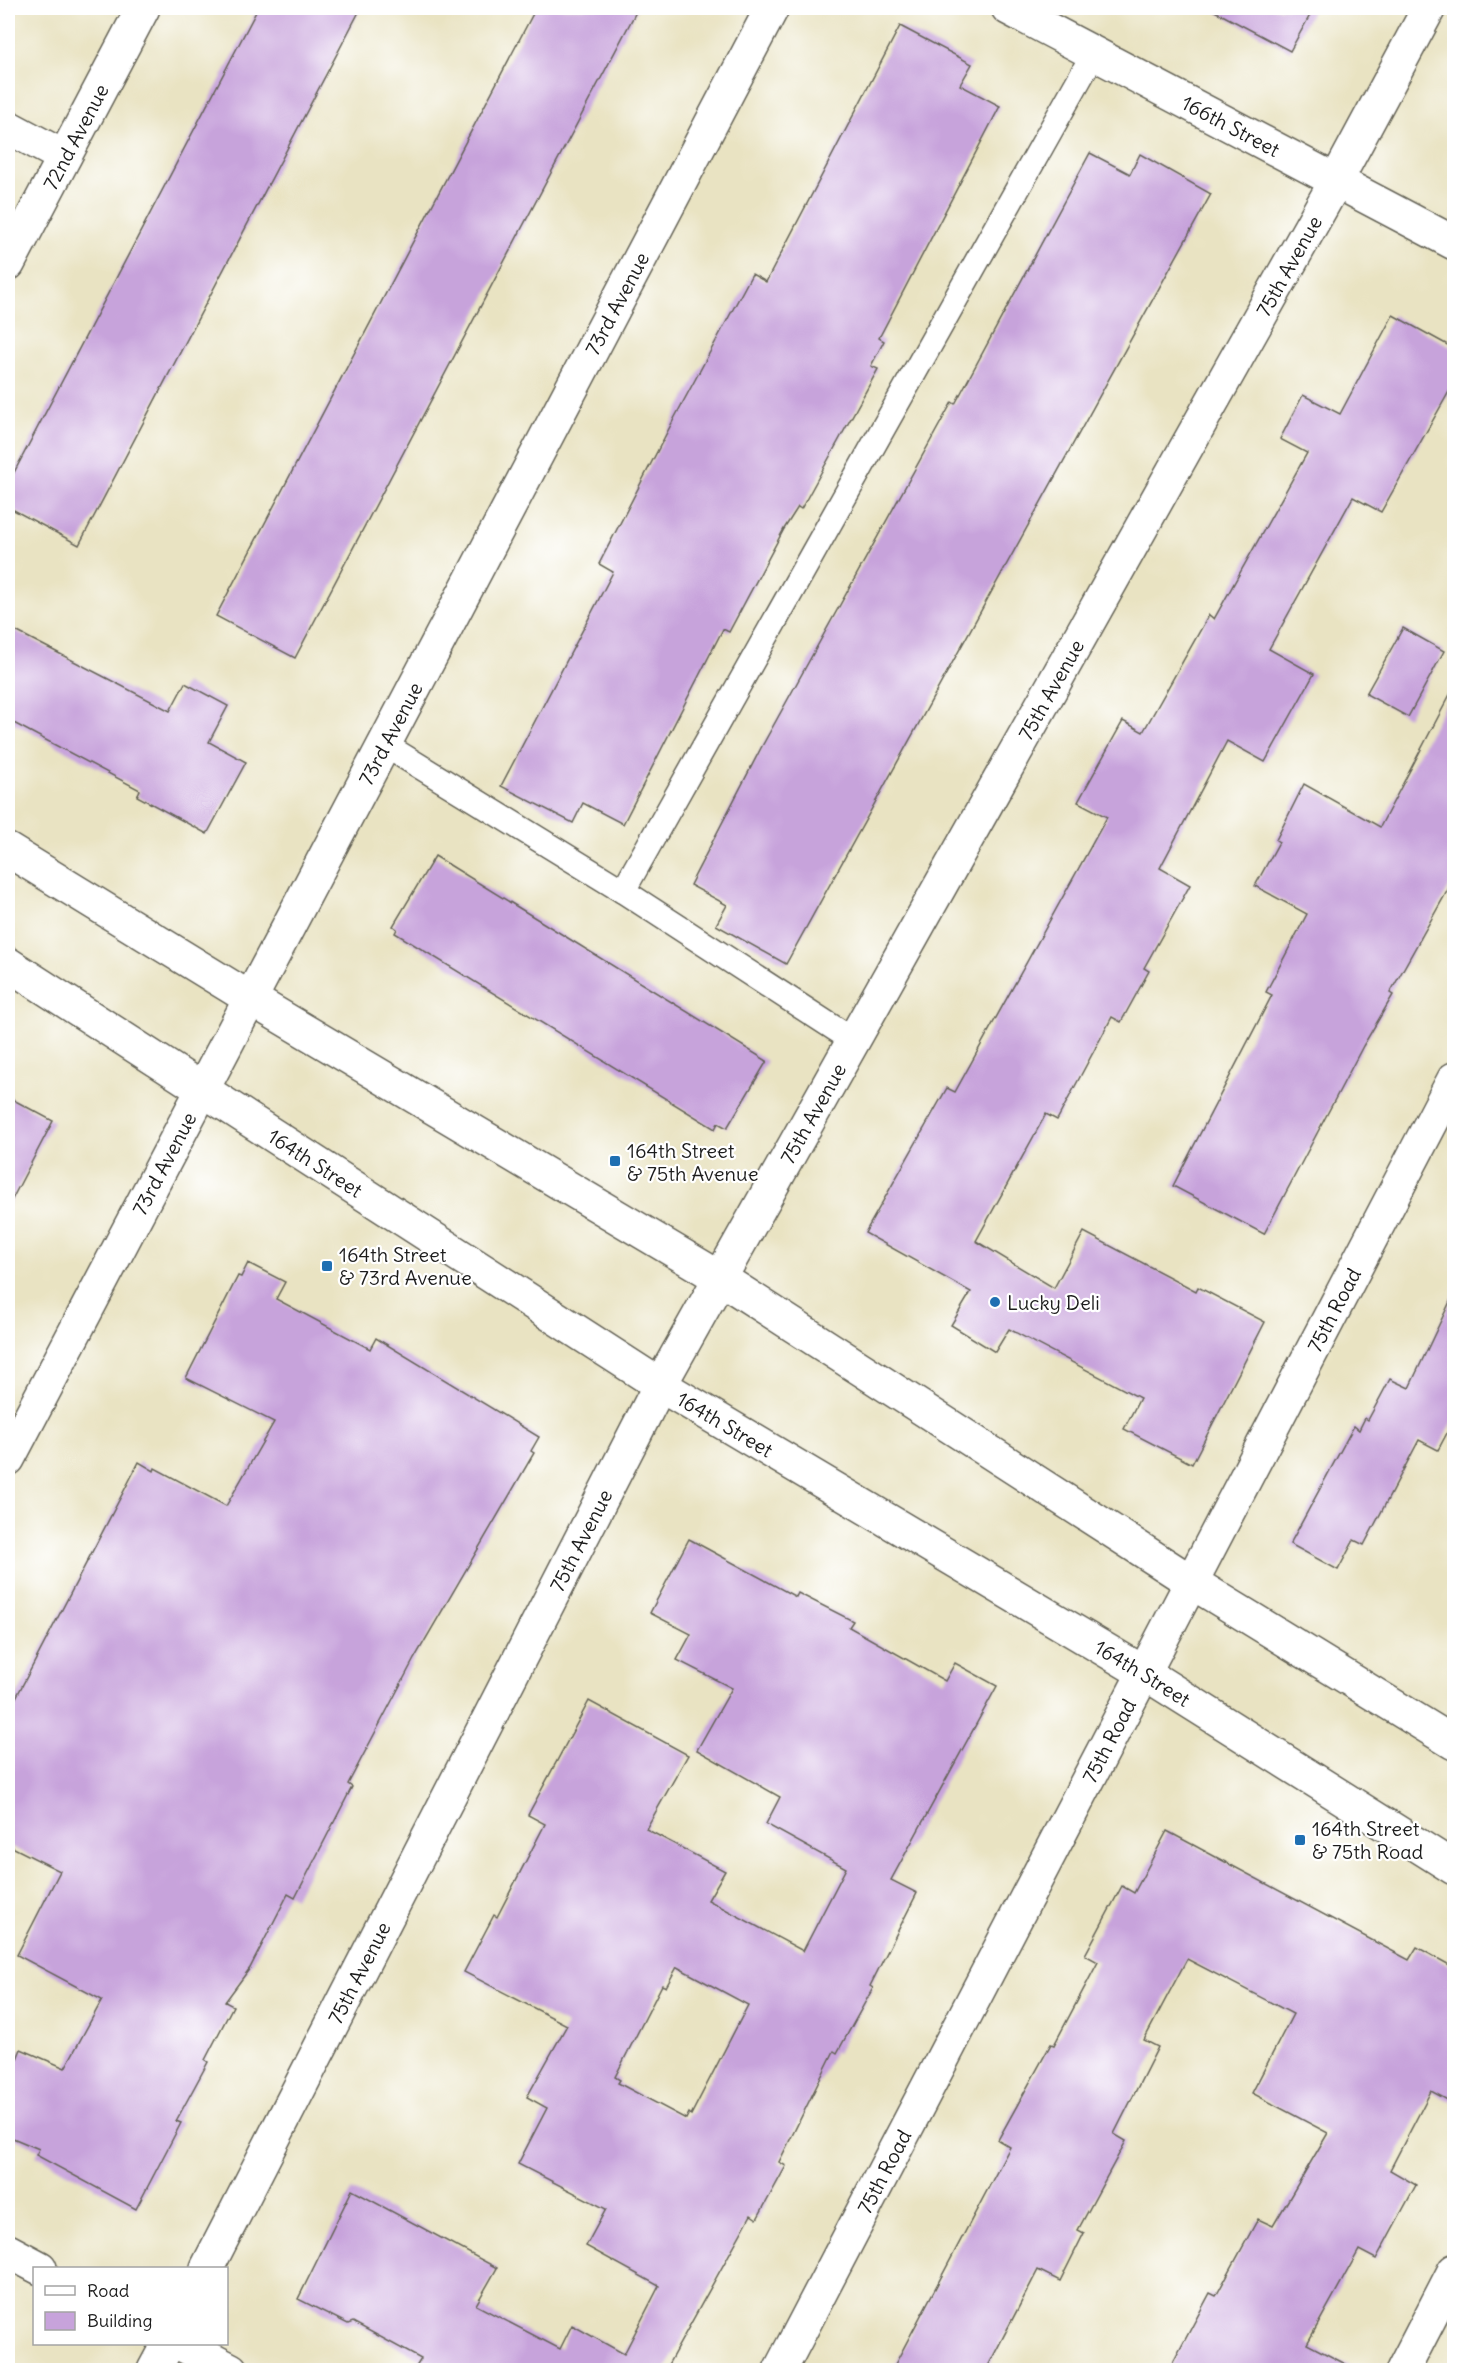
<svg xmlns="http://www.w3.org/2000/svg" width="1462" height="2378" font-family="Delius,sans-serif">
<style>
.building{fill:#c7a3db;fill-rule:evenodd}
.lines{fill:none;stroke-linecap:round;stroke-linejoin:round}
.service-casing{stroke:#646256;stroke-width:27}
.minor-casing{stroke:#646256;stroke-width:36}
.tertiary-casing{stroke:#646256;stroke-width:36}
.service{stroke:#fff;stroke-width:24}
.minor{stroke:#fff;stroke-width:33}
.tertiary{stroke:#fff;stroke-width:33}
.poi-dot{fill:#1f6fb2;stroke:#fff;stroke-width:2}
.labels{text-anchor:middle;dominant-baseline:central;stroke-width:4.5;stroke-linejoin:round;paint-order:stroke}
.street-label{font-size:20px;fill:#1c1c1c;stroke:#fff}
.poi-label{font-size:20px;fill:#1c1c1c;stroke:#fff;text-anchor:start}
</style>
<rect width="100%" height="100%" fill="#fff"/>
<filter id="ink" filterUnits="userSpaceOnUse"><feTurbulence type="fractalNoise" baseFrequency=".0167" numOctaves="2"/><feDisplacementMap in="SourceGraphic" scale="12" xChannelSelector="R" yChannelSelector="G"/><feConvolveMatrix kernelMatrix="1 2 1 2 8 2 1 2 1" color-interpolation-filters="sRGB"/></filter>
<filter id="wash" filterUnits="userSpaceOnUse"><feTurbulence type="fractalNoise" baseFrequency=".008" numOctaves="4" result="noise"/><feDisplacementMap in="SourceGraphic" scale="24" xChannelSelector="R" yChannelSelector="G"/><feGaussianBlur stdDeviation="1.35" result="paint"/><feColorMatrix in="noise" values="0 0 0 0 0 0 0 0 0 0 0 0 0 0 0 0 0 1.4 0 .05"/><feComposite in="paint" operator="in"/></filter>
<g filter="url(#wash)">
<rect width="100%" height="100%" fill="#e9e3c2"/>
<g id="blocks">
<g class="building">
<polygon points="258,8 361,8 79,545 8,507 8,484"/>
<polygon points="536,8 638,8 295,658 216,616"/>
<polygon points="1209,8 1314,8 1290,51"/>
<polygon points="900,26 972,64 960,85 1000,106 879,338 884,341 871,366 878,369 801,509 798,507 784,529 729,632 723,629 623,824 583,803 573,823 501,786 613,572 599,564 675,417 752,274 766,282"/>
<polygon points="1090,153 1130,174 1140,154 1211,194 786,964 716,925 727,905 690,885 761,748 952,402 955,404"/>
<polygon points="1393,315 1455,349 1455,381 1381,512 1353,497 1269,649 1314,674 1265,762 1227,741 1160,868 1190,885 1144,968 1149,971 1121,1022 1112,1017 1057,1120 1046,1114 976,1241 1054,1288 1084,1232 1196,1291 1198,1287 1265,1322 1192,1464 1124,1429 1140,1398 1009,1329 995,1352 951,1325 971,1292 865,1233 947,1088 955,1092 1107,817 1078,802 1123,721 1143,732 1209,615 1214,619 1307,453 1280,439 1303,395 1340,414"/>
<polygon points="8,627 170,711 185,683 228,706 209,742 246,762 207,834 137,796 140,790 8,720"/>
<polygon points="1403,628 1444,651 1408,717 1366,694"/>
<polygon points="1455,685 1455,877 1390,993 1393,995 1363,1046 1264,1234 1173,1186 1272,995 1266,992 1307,914 1255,886 1279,842 1276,840 1304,784 1380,827"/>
<polygon points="435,856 767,1061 727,1128 718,1123 715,1129 395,933 397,929 393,926"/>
<polygon points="8,1097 53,1121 8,1207"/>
<polygon points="248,1263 285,1282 276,1299 370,1349 376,1338 539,1437 531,1451 534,1453 414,1659 348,1784 352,1787 295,1898 288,1894 250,1968 225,2002 233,2006 205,2060 208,2062 176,2121 181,2123 136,2209 36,2155 39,2149 8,2136 8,2054 17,2059 21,2049 65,2068 102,2000 17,1955 60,1871 8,1845 8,1713 139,1462 154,1471 155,1468 226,1506 274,1422 186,1378 238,1276 241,1277"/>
<polygon points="1455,1291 1455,1418 1438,1450 1419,1440 1364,1545 1354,1540 1338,1570 1290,1544 1354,1426 1359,1430 1365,1418 1368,1420 1390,1379 1409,1388"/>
<path d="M689,1539L796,1597L798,1593L853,1621L849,1627L945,1681L955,1663L997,1686L891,1880L917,1893L870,1986L873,1988L837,2053L834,2051L779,2162L786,2166L757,2219L751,2215L665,2370H414L421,2359L353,2322L348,2324L298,2299L352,2190L497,2268L476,2305L560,2349L572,2325L624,2354L659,2286L586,2246L606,2209L518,2164L547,2108L527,2097L567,2025L464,1972L494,1915L497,1917L545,1824L528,1815L589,1701L688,1755L646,1829L725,1871L708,1900L803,1951L846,1868L766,1824L780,1797L697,1750L732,1688L677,1660L691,1634L650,1613ZM677,1967L748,2005L691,2115L689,2113L686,2119L618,2083L620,2080L615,2077L662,1985L666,1987Z"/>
<polygon points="1167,1831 1409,1960 1417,1947 1455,1968 1455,2104 1431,2091 1390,2170 1416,2185 1376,2259 1359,2250 1307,2344 1357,2370 1169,2370 1210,2293 1216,2296 1258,2219 1273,2226 1328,2133 1252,2093 1293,2014 1187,1959 1144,2040 1158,2047 1114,2134 1126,2141 1078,2230 1084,2233 1060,2281 1038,2270 986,2370 892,2370 1010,2147 998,2140 1051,2044 1054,2045 1098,1962 1085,1955 1122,1886 1134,1893"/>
</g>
</g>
</g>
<g filter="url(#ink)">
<use href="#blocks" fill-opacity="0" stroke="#646256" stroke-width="1.5"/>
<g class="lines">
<defs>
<g id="service">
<polyline points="385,745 623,891 1094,53"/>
<polyline points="623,891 854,1041"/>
</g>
<g id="minor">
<path id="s1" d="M1008,8L1454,243"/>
<polyline points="8,127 64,157"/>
<path id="s2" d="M8,264L143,8"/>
<polyline points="8,2251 40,2268"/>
<path id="s3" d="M207,2268L660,1385L1336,181L1429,8"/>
<polyline points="181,2344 231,2370"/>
<polyline points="154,2370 168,2344"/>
<path id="s4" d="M780,2370L1454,1079"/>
<polyline points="1403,2370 1454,2271"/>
</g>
<g id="tertiary">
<polyline points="8,850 251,999 720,1278 1193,1583 1454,1743"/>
<path id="s5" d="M8,964L660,1385L1146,1674L1454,1868"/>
<path id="s6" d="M8,1459L772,8"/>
</g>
</defs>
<use href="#service" class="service-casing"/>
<use href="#minor" class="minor-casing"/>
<use href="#tertiary" class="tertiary-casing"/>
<use href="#service" class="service"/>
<use href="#minor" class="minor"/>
<use href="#tertiary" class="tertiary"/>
</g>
</g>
<g class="poi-dot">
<rect x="609" y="1155" width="12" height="12" rx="3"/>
<rect x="321" y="1260" width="12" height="12" rx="3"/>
<circle cx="995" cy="1302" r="6"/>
<rect x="1294" y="1834" width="12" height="12" rx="3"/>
</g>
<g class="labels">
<g class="street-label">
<text stroke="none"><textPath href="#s1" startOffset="252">166th Street</textPath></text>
<text stroke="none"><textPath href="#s2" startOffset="144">72nd Avenue</textPath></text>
<text stroke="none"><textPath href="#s3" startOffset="2276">75th Avenue</textPath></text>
<text stroke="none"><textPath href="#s6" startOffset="1306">73rd Avenue</textPath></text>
<text stroke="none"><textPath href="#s3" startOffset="1790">75th Avenue</textPath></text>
<text stroke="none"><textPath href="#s6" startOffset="820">73rd Avenue</textPath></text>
<text stroke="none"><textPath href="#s3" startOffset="1304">75th Avenue</textPath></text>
<text stroke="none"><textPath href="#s5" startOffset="366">164th Street</textPath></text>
<text stroke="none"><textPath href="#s6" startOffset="334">73rd Avenue</textPath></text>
<text stroke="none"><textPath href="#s4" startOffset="1196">75th Road</textPath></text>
<text stroke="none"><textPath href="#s5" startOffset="852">164th Street</textPath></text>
<text stroke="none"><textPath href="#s3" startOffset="818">75th Avenue</textPath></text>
<text stroke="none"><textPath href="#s5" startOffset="1338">164th Street</textPath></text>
<text stroke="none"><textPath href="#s4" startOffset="710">75th Road</textPath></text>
<text stroke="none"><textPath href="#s3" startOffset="332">75th Avenue</textPath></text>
<text stroke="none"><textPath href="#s4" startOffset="224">75th Road</textPath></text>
</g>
<g class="poi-label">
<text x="627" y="1150">164th Street<tspan x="627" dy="23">&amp; 75th Avenue</tspan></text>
<text x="339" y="1254">164th Street<tspan x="339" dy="23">&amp; 73rd Avenue</tspan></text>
<text x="1007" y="1302">Lucky Deli</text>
<text x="1312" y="1828">164th Street<tspan x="1312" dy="23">&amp; 75th Road</tspan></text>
</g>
</g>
<rect width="1462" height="2378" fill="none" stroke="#fff" stroke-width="30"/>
<rect x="33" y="2267" width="195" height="78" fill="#ffffff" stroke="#a4a4a4" stroke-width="1.5"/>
<rect x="45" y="2286" width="30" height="9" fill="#ffffff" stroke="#a4a4a4" stroke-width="1.5"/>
<text x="87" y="2297" font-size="18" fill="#1c1c1c">Road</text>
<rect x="45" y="2312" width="30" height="18" fill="#c7a3db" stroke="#a4a4a4" stroke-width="1.5"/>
<text x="87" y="2327" font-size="18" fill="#1c1c1c">Building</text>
</svg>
